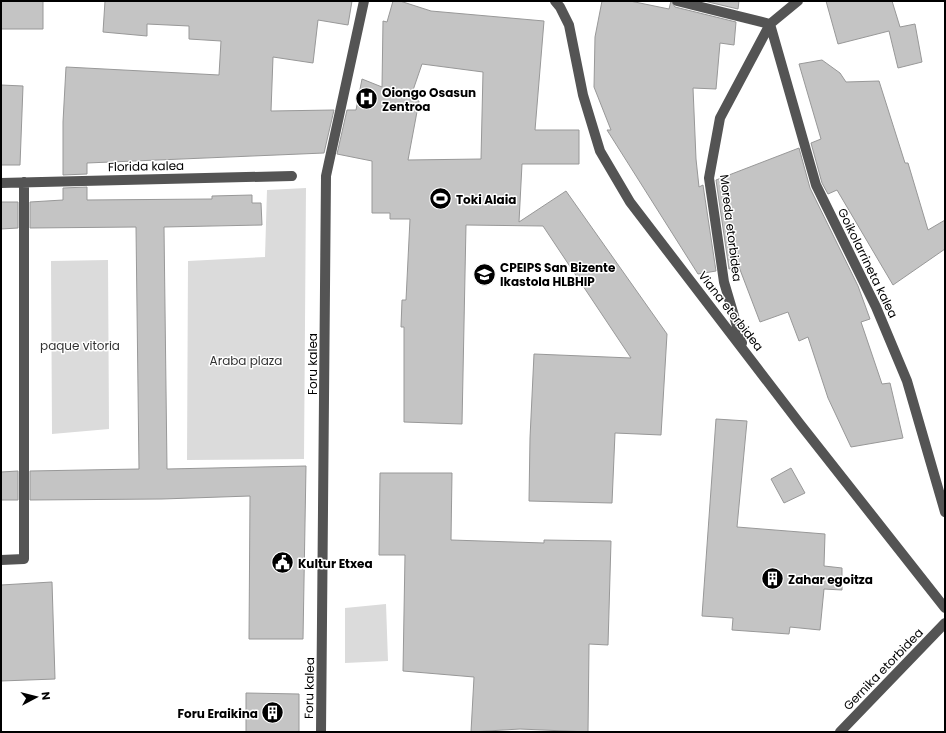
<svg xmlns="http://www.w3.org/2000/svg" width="946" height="733" viewBox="0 0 946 733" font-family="Poppins,sans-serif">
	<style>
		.green { fill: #dbdbdb }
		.building { fill: #c4c4c4; stroke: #989898; fill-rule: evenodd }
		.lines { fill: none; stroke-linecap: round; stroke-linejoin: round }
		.minor { stroke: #545454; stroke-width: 10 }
		.labels { text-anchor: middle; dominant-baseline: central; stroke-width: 3; stroke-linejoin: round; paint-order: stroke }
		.poi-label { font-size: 12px; font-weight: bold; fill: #000; stroke: #fff; text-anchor: start }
		.street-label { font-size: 12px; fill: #000; stroke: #fff }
		.park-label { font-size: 12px; fill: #323232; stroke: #fff }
	</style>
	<rect width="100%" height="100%" fill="#fff"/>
	<path class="green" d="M306,188L304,459L187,460L188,261L265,257L267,190Z
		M108,260L109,429L52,434L51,261Z
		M386,604L388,661L345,663V608Z"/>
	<path class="building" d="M1,1H43V29H1Z
		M105,1H352L348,25L318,20L313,63L273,57L271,111L334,110L324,153L87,163V174L63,175V122L66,67L219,75L221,41L189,39V26L147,24V36L103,32Z
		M393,1H400L431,11L544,21L535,130H579V164H522L519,222L566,191L667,334L661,435L615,433L612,503L529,501L530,438L534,354L631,358L543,226L466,225L462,424L404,422V327H401L402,300H406L410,219H390V213H372V161L337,154L347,110H356L362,79L382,87L383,21L387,22ZM422,64L483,72L481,159L408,160L419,101L410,99Z
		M602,1H630L669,9L671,1L675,7L736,22L734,45L720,43L716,89L693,88L696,159L699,187L703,185L716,271L698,274L607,130H611L594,87L595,37Z
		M704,1H739L738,9Z
		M826,1H892L900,27L915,24L922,62L898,68L889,31L838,44Z
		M822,60L840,73L846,82L879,81L905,163H908L928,230L945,220V249L893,285L837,190L828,194L822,183L811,143L821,139L799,64Z
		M1,85L23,86L20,165H1Z
		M799,148L810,188L858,286L870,319L861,322L882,384L890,383L903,438L851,447L828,398L808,337L799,341L788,312L760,322L739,267L729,269L716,180Z
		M87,187V200L212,199V196L252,195V203H261L262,225L164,227L167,469L306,466L303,639H249L250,496L162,499L30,500V471L139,469L136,227L30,228V202L63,200V188Z
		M1,202H18V228L1,229Z
		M716,419L747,421L737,527L825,534L824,566L842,568V590L824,589L820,630L790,627L789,634L732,630L733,618L702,616Z
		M791,468L805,493L784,503L771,479Z
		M18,471V500H1V472Z
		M380,473H452L451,540L544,543V540L611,541L608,645L589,644L588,732L520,729L471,732L474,677L403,671L405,555H379Z
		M52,582L55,679L1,681V585Z
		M246,693L299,694V732H246Z"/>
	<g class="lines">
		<path class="minor" d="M555,1L560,7L569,25L583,95L600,151L630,202L800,424L945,608
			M677,1L770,24
			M770,24L816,185L876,307L907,381L945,512
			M1,183L292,176
			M742,343L724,282L709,178L720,118L770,24L798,1
			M1,560L24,559V182
			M321,732L326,176L364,1
			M840,732L945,623"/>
	</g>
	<defs>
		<symbol id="hospital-disc" viewBox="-11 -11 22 22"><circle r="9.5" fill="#000" stroke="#fff"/><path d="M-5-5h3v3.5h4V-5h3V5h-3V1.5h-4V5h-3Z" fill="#fff"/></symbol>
		<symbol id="stadium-disc" viewBox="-11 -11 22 22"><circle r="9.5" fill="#000" stroke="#fff"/><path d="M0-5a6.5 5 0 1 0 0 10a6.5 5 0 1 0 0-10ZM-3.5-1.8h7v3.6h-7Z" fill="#fff"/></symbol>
		<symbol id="school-disc" viewBox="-11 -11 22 22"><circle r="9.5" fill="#000" stroke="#fff"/><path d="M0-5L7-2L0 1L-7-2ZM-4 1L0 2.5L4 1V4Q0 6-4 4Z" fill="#fff"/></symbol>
		<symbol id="civic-disc" viewBox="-11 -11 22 22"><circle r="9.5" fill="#000" stroke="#fff"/><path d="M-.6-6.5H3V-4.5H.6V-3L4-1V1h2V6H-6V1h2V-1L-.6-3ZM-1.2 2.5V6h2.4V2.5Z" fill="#fff"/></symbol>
		<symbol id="building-disc" viewBox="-11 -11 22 22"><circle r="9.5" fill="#000" stroke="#fff"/><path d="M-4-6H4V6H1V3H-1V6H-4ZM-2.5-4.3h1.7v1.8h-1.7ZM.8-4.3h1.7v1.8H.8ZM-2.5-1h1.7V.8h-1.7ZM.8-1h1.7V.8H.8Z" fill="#fff"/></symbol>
	</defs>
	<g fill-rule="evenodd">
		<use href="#hospital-disc" x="354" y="86" width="25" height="25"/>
		<use href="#stadium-disc" x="428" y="186" width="25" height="25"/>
		<use href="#school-disc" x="472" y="262" width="25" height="25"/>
		<use href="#civic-disc" x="270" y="550" width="25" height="25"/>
		<use href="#building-disc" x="760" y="566" width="25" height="25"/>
		<use href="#building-disc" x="260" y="700" width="25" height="25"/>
	</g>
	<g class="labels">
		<g class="poi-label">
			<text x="382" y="92">Oiongo Osasun<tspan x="382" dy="14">Zentroa</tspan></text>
			<text x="456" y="199">Toki Alaia</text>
			<text x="500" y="267">CPEIPS San Bizente<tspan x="500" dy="14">Ikastola HLBHIP</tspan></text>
			<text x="298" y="563">Kultur Etxea</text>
			<text x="788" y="579">Zahar egoitza</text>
			<text x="258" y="713" text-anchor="end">Foru Eraikina</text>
		</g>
		<g class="street-label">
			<text transform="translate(146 166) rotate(-1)">Florida kalea</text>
			<text transform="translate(731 228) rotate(83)">Moreda etorbidea</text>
			<text transform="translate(868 263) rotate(64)">Goikolarrineta kalea</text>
			<text transform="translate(731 311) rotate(52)">Viana etorbidea</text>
			<text transform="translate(312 364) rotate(-90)">Foru kalea</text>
			<text transform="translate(883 669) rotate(-46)">Gernika etorbidea</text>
			<text transform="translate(309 688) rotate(-89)">Foru kalea</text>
		</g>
		<g class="park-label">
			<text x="80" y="345">paque vitoria</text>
			<text x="246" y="360">Araba plaza</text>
		</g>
	</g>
	<rect width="946" height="733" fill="none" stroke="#000000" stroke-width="4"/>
	<g transform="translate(36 697) rotate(83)" stroke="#ffffff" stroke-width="3" paint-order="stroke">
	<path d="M0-3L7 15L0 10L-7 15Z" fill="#000000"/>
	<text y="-6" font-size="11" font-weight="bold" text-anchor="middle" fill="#000000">N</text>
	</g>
</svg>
